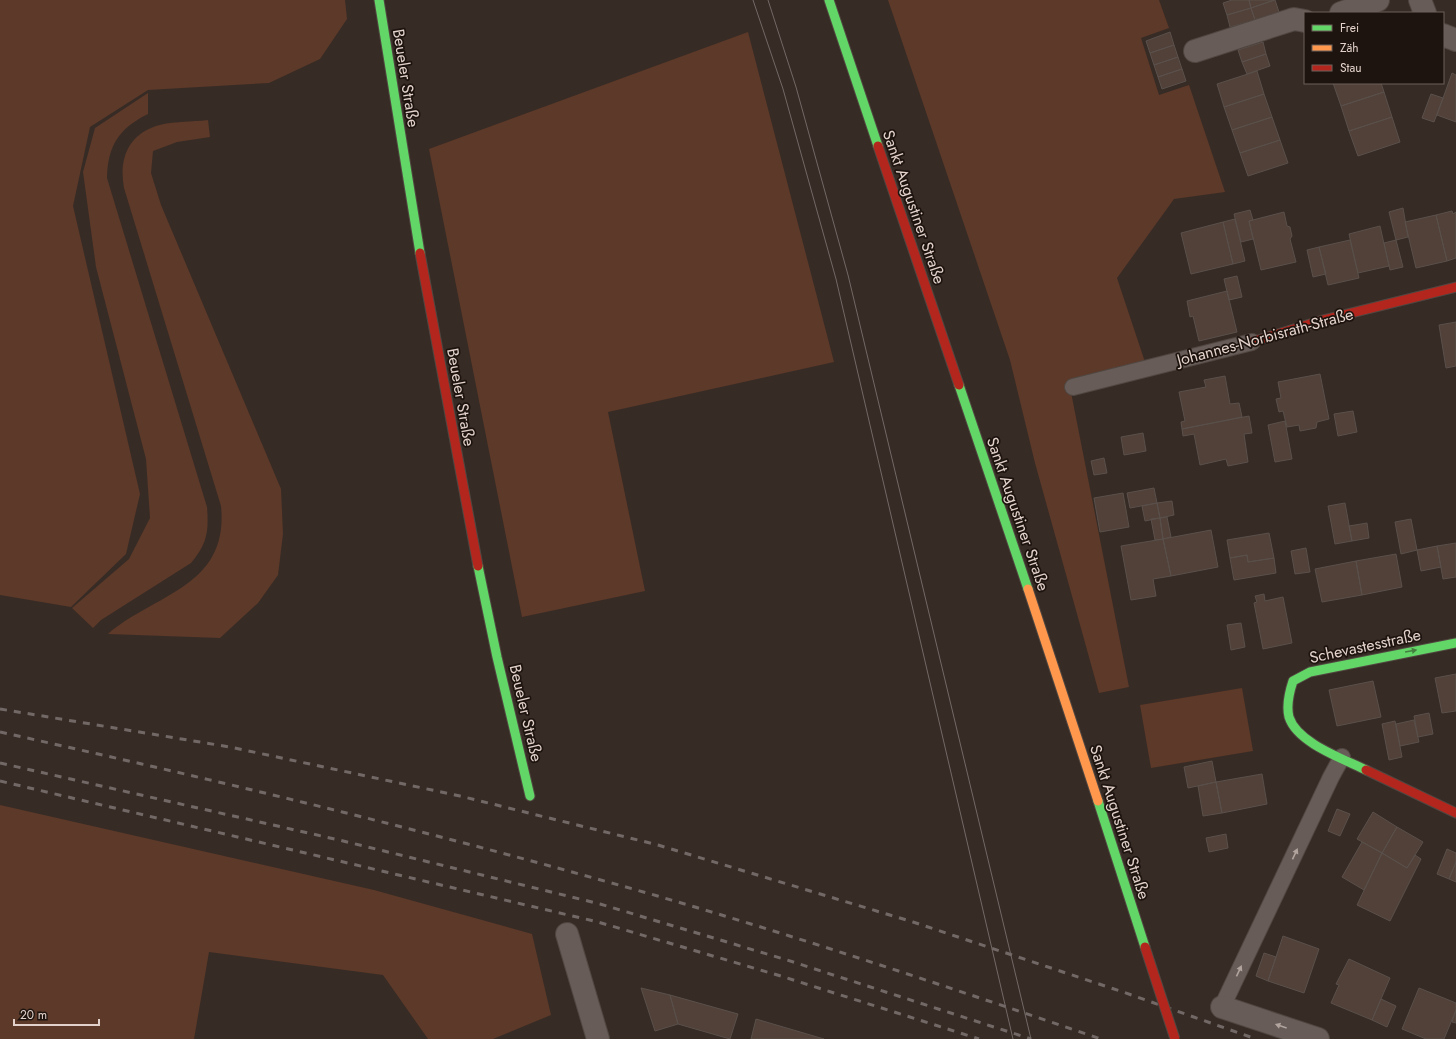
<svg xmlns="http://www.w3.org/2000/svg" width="1456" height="1039" viewBox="0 0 1456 1039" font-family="Jost,sans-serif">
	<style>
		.green { fill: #5c3929 }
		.building { fill: #514139; stroke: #5a504b }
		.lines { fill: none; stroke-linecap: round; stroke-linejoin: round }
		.lane-casing { stroke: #514741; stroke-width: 18 }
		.street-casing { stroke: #514741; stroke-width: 24 }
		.fast-casing { stroke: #514741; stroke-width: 11 }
		.slow-casing { stroke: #514741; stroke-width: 11 }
		.jam-casing { stroke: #514741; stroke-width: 11 }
		.lane { stroke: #675c58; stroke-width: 16 }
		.street { stroke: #675c58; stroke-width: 22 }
		.fast { stroke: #63d668; stroke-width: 9 }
		.slow { stroke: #ff974d; stroke-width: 9 }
		.jam { stroke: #b3261e; stroke-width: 9 }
		.tram { stroke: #726966; stroke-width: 1 }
		.rail { stroke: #726966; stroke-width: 3; stroke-dasharray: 7 7; stroke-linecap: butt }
		.jam-bridge-casing { stroke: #514741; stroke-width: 11; stroke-linecap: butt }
		.jam-bridge { stroke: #b3261e; stroke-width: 9 }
		.oneway { fill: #447f40 }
		.oneway2 { fill: #b1a39d }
		.labels { text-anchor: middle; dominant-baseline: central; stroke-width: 3.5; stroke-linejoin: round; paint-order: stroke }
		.street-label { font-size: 16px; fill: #e2d2cb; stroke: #1e140f }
	</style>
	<rect width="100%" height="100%" fill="#372b25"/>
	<path class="green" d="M0,0H345L347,19L320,59L269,83L148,90L90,127L73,206L140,494L126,554L71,607L0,595Z
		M888,0H1159L1169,28L1141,38L1159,95L1189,85L1225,192L1174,199L1117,278L1145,362L1069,382L1129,687L1099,693L1035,463L1010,360Z
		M748,32L834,362L608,412L645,591L522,617L429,149Z
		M148,93V114C118,129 108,146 107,178L207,507C209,532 207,544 191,563L101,620L93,628L72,608L129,559L150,518L146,459L96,267L83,172L95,128Z
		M208,120L210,137L177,142L153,151L151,173L161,205L281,489L283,534L278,575L258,603L220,638L108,634C156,593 229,587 221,506L124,188C119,160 127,136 156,126C170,121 193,122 208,120Z
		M1242,688L1253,751L1151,768L1140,705Z
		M0,805L374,890L532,934L551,1015L493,1039H428L383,975L209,952L194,1039H0Z"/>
	<path class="building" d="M1232,0H1249L1251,8L1227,15L1223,3Z
		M1249,0H1274L1251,8Z
		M1275,0L1279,12L1255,20L1251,8Z
		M1251,8L1255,20L1230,27L1227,15Z
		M1170,32L1174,45L1150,53L1146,41Z
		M1263,42L1266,54L1242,62L1238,50Z
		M1174,45L1178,57L1154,65L1150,53Z
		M1266,54L1270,66L1247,74L1242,62Z
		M1178,57L1182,69L1158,77L1154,65Z
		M1182,69L1186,81L1162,89L1158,77Z
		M1257,71L1264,94L1224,107L1217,84Z
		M1452,73L1456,75V122L1437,115Z
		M1333,83H1381L1384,92L1341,106Z
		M1384,92L1392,117L1349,131L1341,106Z
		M1264,94L1272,117L1232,130L1224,107Z
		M1431,94L1443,98L1434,122L1422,118Z
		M1272,117L1280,140L1240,153L1232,130Z
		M1392,117L1400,142L1358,156L1349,131Z
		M1280,140L1288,163L1248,176L1240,153Z
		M1403,208L1408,237L1396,240L1389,212Z
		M1250,210L1253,220L1249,221L1253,239L1241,242L1234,214Z
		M1452,211L1453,214L1456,212V258L1447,261L1436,215Z
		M1284,212L1287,226L1290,227L1292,236L1290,239L1296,262L1261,270L1249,221Z
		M1436,215L1447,261L1416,268L1405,222Z
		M1235,219L1245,261L1233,264L1223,222Z
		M1223,222L1233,264L1191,274L1181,233Z
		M1380,226L1389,266L1358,273L1349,234Z
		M1350,240L1359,278L1328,285L1319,247Z
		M1396,240L1403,267L1390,270L1384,243Z
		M1319,247L1326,274L1313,277L1307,250Z
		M1237,276L1242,297L1229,300L1224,279Z
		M1227,291L1237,332L1199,341L1193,316L1190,317L1187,301Z
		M1456,322V366L1446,368L1439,325Z
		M1320,374L1329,419L1317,422L1316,428L1300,431L1299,425L1287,427L1283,411L1279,412L1276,399L1281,398L1278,382Z
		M1225,376L1230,404L1239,403L1242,417L1182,429L1181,422L1185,421L1179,392L1206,387L1204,380Z
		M1353,411L1357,432L1338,436L1334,414Z
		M1249,416L1252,433L1244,434L1248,462L1228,466L1226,459L1200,465L1194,434L1183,436L1182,429Z
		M1285,421L1292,459L1275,462L1268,425Z
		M1143,433L1146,451L1124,455L1121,437Z
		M1104,458L1107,473L1094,475L1091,461Z
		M1154,488L1157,503L1130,508L1127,493Z
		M1123,493L1129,527L1100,532L1094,498Z
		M1172,501L1174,515L1160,518L1157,503Z
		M1157,503L1160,518L1145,521L1142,506Z
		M1345,503L1352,541L1335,544L1328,506Z
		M1167,517L1171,537L1163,539L1160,518Z
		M1160,518L1163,539L1155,540L1151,519Z
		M1411,519L1417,550L1401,554L1395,522Z
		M1367,523L1369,538L1352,541L1349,526Z
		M1211,530L1218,567L1171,576L1163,539Z
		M1269,533L1274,558L1248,562L1247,555L1230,558L1227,540Z
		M1163,539L1171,576L1153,579L1156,596L1131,600L1121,546Z
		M1456,543V577L1443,579L1437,546Z
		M1437,546L1441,567L1421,571L1417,550Z
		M1306,548L1310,572L1295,574L1291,551Z
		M1396,554L1402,587L1362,595L1356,561Z
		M1247,555L1248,562L1274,558L1276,573L1234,580L1230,558Z
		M1356,561L1362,595L1322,602L1315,569Z
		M1264,594L1265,601L1283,597L1292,643L1263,649L1254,603L1257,602L1255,596Z
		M1241,623L1245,647L1231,650L1227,625Z
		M1456,674V711L1442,713L1435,678Z
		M1373,681L1381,717L1337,726L1329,690Z
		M1429,713L1433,734L1418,737L1414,716Z
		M1414,720L1419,742L1400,746L1396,724Z
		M1395,721L1402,757L1389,760L1382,724Z
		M1212,761L1216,782L1188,788L1184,767Z
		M1262,774L1267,804L1222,813L1216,782Z
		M1216,782L1222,813L1203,816L1198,786Z
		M1337,809L1350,814L1340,836L1328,831Z
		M1373,812L1397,827L1382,853L1357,839Z
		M1397,827L1423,842L1407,868L1382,853Z
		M1226,834L1228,848L1209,852L1206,838Z
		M1362,842L1382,853L1364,890L1342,877Z
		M1447,849L1456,853V862L1449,879L1437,874Z
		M1382,853L1407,868L1415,855L1421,859L1390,921L1357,905Z
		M1456,862V882L1449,879Z
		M1283,936L1319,949L1304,993L1268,981Z
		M1264,953L1276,957L1268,981L1256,976Z
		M1349,959L1390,978L1372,1020L1331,1003L1339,985L1336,984Z
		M641,988L670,995L678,1024L655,1031Z
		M1419,988L1456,1003V1010L1444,1039H1426L1402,1029Z
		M670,995L738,1014L730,1039L678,1024Z
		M1381,999L1396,1006L1387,1027L1372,1020Z
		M1456,1010V1023L1452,1022Z
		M756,1019L824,1039H751Z"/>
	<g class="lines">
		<defs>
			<path id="lane" d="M1073,387L1252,342
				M1222,1007L1331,777L1342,757"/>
			<path id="street" d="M1420,0L1425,13
				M1341,13L1378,0
				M1443,35L1456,40
				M1195,51L1294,19L1305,21
				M567,934L598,1039
				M1222,1007L1318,1039"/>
			<path id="fast" d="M379,0L420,253
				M829,0L878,146
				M959,385L1028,589
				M478,566L497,657L530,796
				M1366,770C1344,759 1297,743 1289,717C1286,705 1289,693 1293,681L1310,672L1456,643
				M1098,801L1145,947"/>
			<path id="slow" d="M1028,589L1098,801"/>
			<path id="jam" d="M878,146L959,385
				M420,253L478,566
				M1252,342L1323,320L1456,287
				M1366,770L1456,813"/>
		</defs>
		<use href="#lane" class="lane-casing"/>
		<use href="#street" class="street-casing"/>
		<use href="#fast" class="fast-casing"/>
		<use href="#slow" class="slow-casing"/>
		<use href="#jam" class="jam-casing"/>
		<use href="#lane" class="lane"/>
		<use href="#street" class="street"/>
		<use href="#fast" class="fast"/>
		<use href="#slow" class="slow"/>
		<use href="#jam" class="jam"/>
		<path class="tram" d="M753,0L783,89L836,279L1013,1039
			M768,0L796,87L848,275L1031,1039"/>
		<path class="rail" d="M0,709L230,747L460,796L658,845L913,922L1123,992L1256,1039
			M0,732C217,780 433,832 647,893C800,937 951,988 1101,1039
			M0,763L339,840L600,904L787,960L1031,1039
			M0,781L598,922L784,977L979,1039"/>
		<defs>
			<path id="jam-bridge" d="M1145,947L1175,1039"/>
		</defs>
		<use href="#jam-bridge" class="jam-bridge-casing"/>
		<use href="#jam-bridge" class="jam-bridge"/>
	</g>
	<defs><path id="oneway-solid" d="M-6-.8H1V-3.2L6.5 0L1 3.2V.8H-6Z"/></defs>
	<use class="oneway" href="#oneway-solid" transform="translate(1411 651) rotate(-10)"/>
	<g class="oneway2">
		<use href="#oneway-solid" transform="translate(1295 854) rotate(-65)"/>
		<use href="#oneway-solid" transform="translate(1239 971) rotate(-65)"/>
		<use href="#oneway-solid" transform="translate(1281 1026) rotate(-161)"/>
	</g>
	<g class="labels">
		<g class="street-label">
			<text transform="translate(406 78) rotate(81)">Beueler Straße</text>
			<text transform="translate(914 207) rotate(71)">Sankt Augustiner Straße</text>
			<text transform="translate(1265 337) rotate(-15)">Johannes-Norbisrath-Straße</text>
			<text transform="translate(461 397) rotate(80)">Beueler Straße</text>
			<text transform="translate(1018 514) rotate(71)">Sankt Augustiner Straße</text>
			<text transform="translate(1365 646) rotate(-12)">Schevastesstraße</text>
			<text transform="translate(526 713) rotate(77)">Beueler Straße</text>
			<text transform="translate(1120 822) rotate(72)">Sankt Augustiner Straße</text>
		</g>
	</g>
	<rect x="1304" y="12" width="140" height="72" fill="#1e140f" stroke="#6c605a"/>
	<rect x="1312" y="25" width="20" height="6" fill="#63d668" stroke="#6c605a"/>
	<text x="1340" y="32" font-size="12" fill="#e2d2cb">Frei</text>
	<rect x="1312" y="45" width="20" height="6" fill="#ff974d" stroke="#6c605a"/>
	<text x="1340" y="52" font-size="12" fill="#e2d2cb">Zäh</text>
	<rect x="1312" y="65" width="20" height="6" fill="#b3261e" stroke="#6c605a"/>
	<text x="1340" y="72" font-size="12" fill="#e2d2cb">Stau</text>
	<path d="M14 1019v6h85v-6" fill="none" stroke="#e2d2cb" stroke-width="2"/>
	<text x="20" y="1019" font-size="12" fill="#e2d2cb" stroke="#1e140f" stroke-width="3" paint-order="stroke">20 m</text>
</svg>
